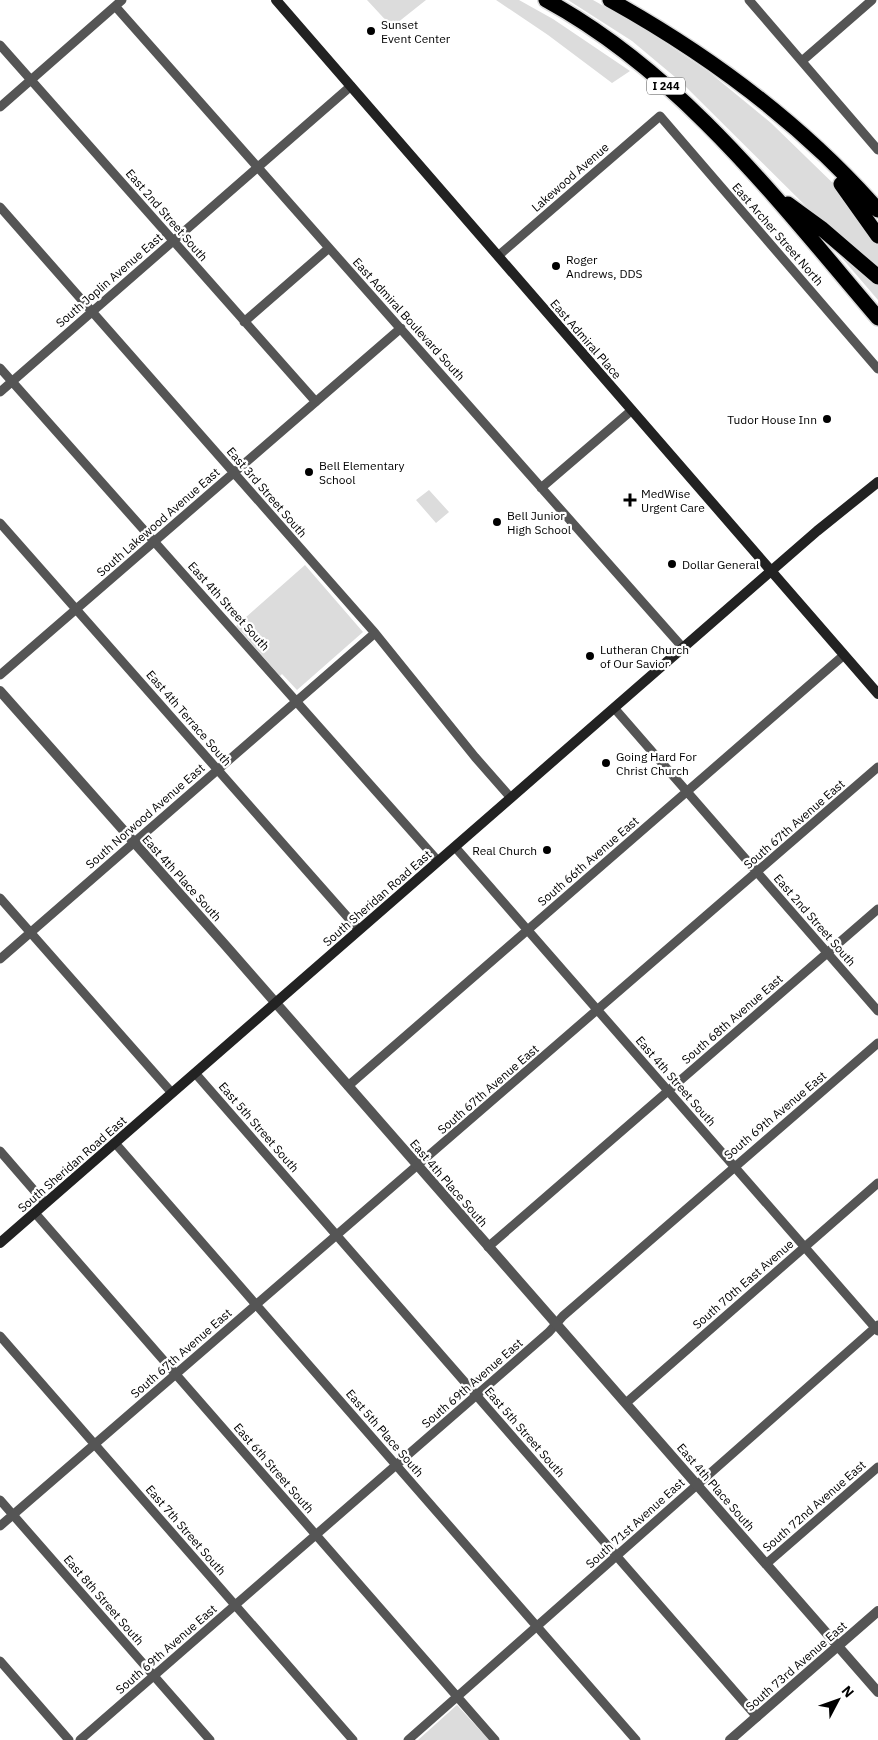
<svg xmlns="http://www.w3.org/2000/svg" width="878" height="1740" viewBox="0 0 878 1740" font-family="'IBM Plex Sans',sans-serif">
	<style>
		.green { fill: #dcdcdc }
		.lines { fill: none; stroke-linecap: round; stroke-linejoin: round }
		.motorway-casing { stroke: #dbdbdb; stroke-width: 18 }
		.minor { stroke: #555; stroke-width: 9 }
		.tertiary { stroke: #555; stroke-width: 10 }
		.secondary { stroke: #222; stroke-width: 10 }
		.motorway { stroke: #000; stroke-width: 15 }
		.poi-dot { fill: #000; stroke: #fff; stroke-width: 2 }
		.labels { text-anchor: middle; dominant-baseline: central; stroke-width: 4.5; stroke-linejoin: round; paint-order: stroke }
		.shield { fill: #fff; stroke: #4c4c4c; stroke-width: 1 }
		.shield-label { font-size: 11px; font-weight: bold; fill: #000 }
		.poi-label { font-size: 12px; fill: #000; stroke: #fff; text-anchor: start }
		.street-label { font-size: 12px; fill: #000; stroke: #fff }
	</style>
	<rect width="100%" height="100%" fill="#fff"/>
	<path class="green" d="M367,0H426L392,27Z
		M496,0H519L553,19L630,71L612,83L548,35Z
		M568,0H593L646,30L709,72L771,123L841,191L878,245V272L830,230L681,82L632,41Z
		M830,244L878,284V300Z
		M429,490L449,512L436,523L416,500Z
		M305,565L363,632L297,690L282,674L280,676L236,626Z
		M457,1705L489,1740H418Z"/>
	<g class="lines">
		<defs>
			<path id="motorway" d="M546,0C682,74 779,202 878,318
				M610,0C709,55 803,125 878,210
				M841,184L878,236
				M788,204L821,228L878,277"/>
		</defs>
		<use href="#motorway" class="motorway-casing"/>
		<path class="minor" d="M749,0L878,150
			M115,6L684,649
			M0,45L316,402
			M802,61L872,0
			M0,107L122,0
			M0,207L375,633L475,757L511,798
			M498,256L660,116L878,369
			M244,322L329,248
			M0,368L438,861
			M0,392L351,86
			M541,488L632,410
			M0,523L359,930
			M0,675L401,328
			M615,709L878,1011
			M455,847L878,1331
			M0,898L172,1093
			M0,959L375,633
			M195,1073L757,1717
			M348,1086L844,655
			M115,1143L636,1740
			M0,1151L45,1203
			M35,1213L495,1740
			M488,1247L878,909
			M0,1336L353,1740
			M626,1403L878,1183
			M0,1500L210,1740
			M0,1526L878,767
			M766,1564L878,1467
			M0,1661L69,1740
			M80,1740L549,1332L563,1316L878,1043
			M408,1740L878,1325"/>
		<path class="tertiary" d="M0,691L226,946L878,1692
			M730,1740L878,1611"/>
		<path class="secondary" d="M276,0L878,694
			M0,1243L817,531L878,482"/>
		<use href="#motorway" class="motorway"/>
	</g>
	<g class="poi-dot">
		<circle cx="371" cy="31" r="5"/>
		<circle cx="556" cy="266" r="5"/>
		<circle cx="827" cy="419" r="5"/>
		<circle cx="309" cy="472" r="5"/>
		<path d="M627.5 492.5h5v5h5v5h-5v5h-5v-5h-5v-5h5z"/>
		<circle cx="497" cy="522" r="5"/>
		<circle cx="672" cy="564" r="5"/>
		<circle cx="590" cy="656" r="5"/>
		<circle cx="606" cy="763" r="5"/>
		<circle cx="547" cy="850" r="5"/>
	</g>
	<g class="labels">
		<rect class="shield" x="647" y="77.5" width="38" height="17" rx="4"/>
		<g class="shield-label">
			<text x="666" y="86">I 244</text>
		</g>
		<g class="poi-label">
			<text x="381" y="24">Sunset<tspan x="381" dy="14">Event Center</tspan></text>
			<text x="566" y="259">Roger<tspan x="566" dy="14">Andrews, DDS</tspan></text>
			<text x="817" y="419" text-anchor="end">Tudor House Inn</text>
			<text x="319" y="465">Bell Elementary<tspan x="319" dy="14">School</tspan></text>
			<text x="641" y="493">MedWise<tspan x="641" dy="14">Urgent Care</tspan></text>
			<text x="507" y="515">Bell Junior<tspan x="507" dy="14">High School</tspan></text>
			<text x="682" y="564">Dollar General</text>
			<text x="600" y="649">Lutheran Church<tspan x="600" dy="14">of Our Savior</tspan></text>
			<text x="616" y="756">Going Hard For<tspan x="616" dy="14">Christ Church</tspan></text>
			<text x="537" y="850" text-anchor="end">Real Church</text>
		</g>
		<g class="street-label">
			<text transform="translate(570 177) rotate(-41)">Lakewood Avenue</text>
			<text transform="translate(167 215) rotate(49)">East 2nd Street South</text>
			<text transform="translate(778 234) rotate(49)">East Archer Street North</text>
			<text transform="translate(109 280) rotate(-41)">South Joplin Avenue East</text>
			<text transform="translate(409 319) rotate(48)">East Admiral Boulevard South</text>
			<text transform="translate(586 339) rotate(49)">East Admiral Place</text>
			<text transform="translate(267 492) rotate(49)">East 3rd Street South</text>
			<text transform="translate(158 522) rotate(-41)">South Lakewood Avenue East</text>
			<text transform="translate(229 606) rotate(48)">East 4th Street South</text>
			<text transform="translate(189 718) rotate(49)">East 4th Terrace South</text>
			<text transform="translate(145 816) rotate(-41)">South Norwood Avenue East</text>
			<text transform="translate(794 824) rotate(-41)">South 67th Avenue East</text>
			<text transform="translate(588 861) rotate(-41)">South 66th Avenue East</text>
			<text transform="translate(182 878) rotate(48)">East 4th Place South</text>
			<text transform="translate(377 898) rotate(-41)">South Sheridan Road East</text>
			<text transform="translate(815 920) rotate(49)">East 2nd Street South</text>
			<text transform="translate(732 1019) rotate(-41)">South 68th Avenue East</text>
			<text transform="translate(676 1081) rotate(49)">East 4th Street South</text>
			<text transform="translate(488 1089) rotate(-41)">South 67th Avenue East</text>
			<text transform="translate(775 1115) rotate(-40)">South 69th Avenue East</text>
			<text transform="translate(259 1127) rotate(49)">East 5th Street South</text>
			<text transform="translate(72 1164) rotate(-41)">South Sheridan Road East</text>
			<text transform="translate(449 1183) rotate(49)">East 4th Place South</text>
			<text transform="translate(743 1284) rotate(-41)">South 70th East Avenue</text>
			<text transform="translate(181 1353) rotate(-41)">South 67th Avenue East</text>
			<text transform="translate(472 1383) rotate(-41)">South 69th Avenue East</text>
			<text transform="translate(525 1432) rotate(49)">East 5th Street South</text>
			<text transform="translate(385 1433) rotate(49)">East 5th Place South</text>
			<text transform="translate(274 1468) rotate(49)">East 6th Street South</text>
			<text transform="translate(716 1487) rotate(49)">East 4th Place South</text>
			<text transform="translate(814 1506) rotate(-41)">South 72nd Avenue East</text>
			<text transform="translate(635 1523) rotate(-42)">South 71st Avenue East</text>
			<text transform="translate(186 1530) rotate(49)">East 7th Street South</text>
			<text transform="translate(104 1600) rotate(49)">East 8th Street South</text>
			<text transform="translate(166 1649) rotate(-41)">South 69th Avenue East</text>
			<text transform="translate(796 1666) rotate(-41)">South 73rd Avenue East</text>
		</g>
	</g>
	<g transform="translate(838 1700) rotate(49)" stroke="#ffffff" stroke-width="4" paint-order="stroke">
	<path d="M0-4L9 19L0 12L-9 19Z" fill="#000000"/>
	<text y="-8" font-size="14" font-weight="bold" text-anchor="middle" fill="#000000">N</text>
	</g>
</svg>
